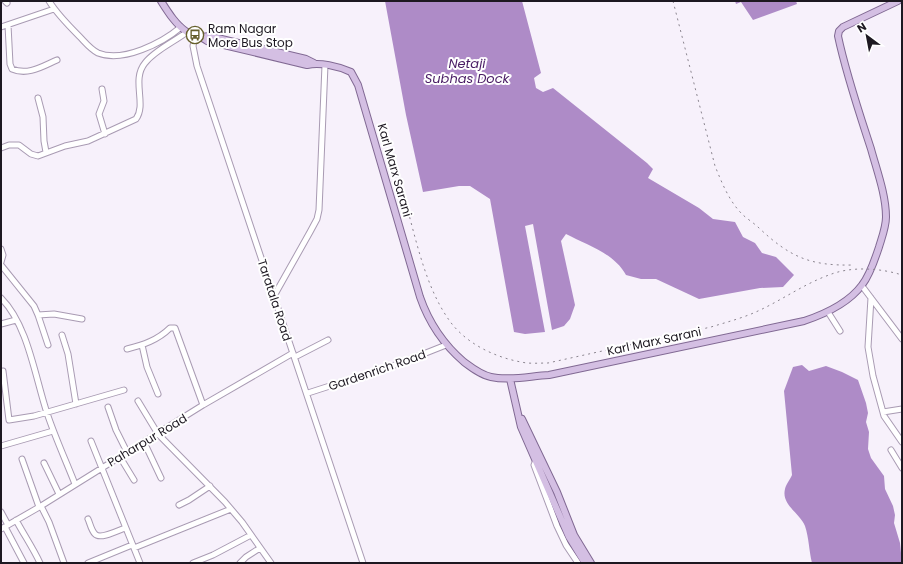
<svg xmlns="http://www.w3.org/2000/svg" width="903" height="564" viewBox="0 0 903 564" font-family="Poppins,sans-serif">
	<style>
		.water { fill: #ae8bc7 }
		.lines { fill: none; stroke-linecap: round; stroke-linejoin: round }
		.minor-casing { stroke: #a99bb3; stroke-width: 7 }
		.major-casing { stroke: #816993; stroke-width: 8 }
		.minor { stroke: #fff; stroke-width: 5 }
		.major { stroke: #d4bfe3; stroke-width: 6 }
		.rail { stroke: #8b858f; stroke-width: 1; stroke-dasharray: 2 4; stroke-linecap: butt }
		.labels { text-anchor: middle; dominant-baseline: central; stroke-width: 4; stroke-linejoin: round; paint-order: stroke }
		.poi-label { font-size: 12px; fill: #1d1821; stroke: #fff; text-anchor: start }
		.street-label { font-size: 12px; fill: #1d1821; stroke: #fff }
		.water-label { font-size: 13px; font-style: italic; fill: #4a1d65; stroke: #fff }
	</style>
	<rect width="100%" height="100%" fill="#f7f1fb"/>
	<path class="water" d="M385,1H522L541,73L534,78L536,88L543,92L553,88L647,163L653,169L648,178L699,208L713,219L735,222L743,237L755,243L762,253L776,257L794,275L783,287L760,288L699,299L656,279H641L626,275C614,253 587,245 566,234L561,241L575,305L570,319L564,326L552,330L533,224L525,226L545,332L525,334L514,332L490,199L470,186H459L423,192L406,115Z
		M735,1H796L797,4L753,20L741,2L736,4Z
		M802,365L809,371L826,366L842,372L858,380L866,403L868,413L866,422L869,432L868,449L871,458L884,476L885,489L893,506L895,515L894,523L900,543L902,563H812C809,551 809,538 805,526C800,513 781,505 785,489C786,484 790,480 792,475L784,391L793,367Z"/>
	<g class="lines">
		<defs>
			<path id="minor" d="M5,1L7,3
				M49,1C57,14 68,25 79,36C85,42 90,49 98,53C123,63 162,43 181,27
				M8,25L10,64L12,69C28,76 43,66 57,60
				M1,27L54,9
				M195,36L193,46L197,66L363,563
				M102,89L104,101L99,114L105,134
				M38,98L43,117L44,141L46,152
				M1,148L9,145H19L31,154L38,156L65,146L88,141L136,119C147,104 131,80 145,63C155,50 174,42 187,32
				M1,249L3,255L1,262
				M1,265L34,306L38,315L48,345
				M862,286L902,339
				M274,296L310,232L317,219L319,210L325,65
				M1,298C28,325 35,377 47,413C55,437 66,461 75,484
				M871,298L868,347L873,376L884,416L902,442
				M828,312L840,331
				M38,315L54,314L82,319
				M1,324L16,320
				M62,335L68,354L76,404
				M142,345L147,367L158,394
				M127,349C143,345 158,340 170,328H175L203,405
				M295,357L328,340
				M3,371L9,420L34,416L124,390
				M308,393L398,364L446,345
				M138,401L158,434L225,502L242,522L271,563
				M108,407L116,430L127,452
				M883,412L902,409
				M91,441L140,563
				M144,442L161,478
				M1,446L53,431
				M891,450L902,468
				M120,457L134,480
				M22,459L39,507
				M536,460L534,465L557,526L566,545L578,563
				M44,463L59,494
				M179,505L189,500L210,486
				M41,506L49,522L64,563
				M1,512L8,525
				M88,519C90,523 91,530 95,534C100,540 119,530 125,528
				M16,520C24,535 33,548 40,563
				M5,527L24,563
				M1,529L41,506L203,405L293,353
				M134,548L231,509
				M88,563L132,545
				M193,563L213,555L251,535
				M240,563L246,557L260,548"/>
			<path id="major" d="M161,1C168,12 176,25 187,32C194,36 201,36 207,41L307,65C320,62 338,66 351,72L358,85L420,297C429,323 443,344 464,362C472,368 481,375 491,377C509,381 530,376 549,375L804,321C825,314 848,304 862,285C870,275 875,259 879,247C882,237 886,227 886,217C886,195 877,171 871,149C859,112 846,74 838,36L839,31L843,27L898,1
				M202,37L209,36L306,59L314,63
				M510,379L521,427L569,537L585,563
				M522,419L557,492L574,535L591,563"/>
		</defs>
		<use href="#minor" class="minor-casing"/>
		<use href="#major" class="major-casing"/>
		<use href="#minor" class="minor"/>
		<use href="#major" class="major"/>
		<path class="rail" d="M673,1L715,166C722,183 729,201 742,214C747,219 754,223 759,228C790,257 810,266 853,265
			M405,200C416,239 425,286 449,320C465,343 494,357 521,362C530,364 539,363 548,363L711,327C727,322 743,318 758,311C782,300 804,284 829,275C851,266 880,268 902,275"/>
	</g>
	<defs>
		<symbol id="bus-ring" viewBox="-11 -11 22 22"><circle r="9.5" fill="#fff" stroke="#665f2c" stroke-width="1.5"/><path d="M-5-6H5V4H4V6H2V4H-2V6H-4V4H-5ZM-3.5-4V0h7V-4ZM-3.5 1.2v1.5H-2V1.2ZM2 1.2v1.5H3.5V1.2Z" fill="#665f2c"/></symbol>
	</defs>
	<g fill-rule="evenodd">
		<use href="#bus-ring" x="185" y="25" width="20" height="20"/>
	</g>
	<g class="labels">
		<g class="poi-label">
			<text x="208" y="28">Ram Nagar<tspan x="208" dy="14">More Bus Stop</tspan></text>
		</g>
		<g class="street-label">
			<text transform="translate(395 170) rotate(74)">Karl Marx Sarani</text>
			<text transform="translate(275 300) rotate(72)">Taratala Road</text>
			<text transform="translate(654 341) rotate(-12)">Karl Marx Sarani</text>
			<text transform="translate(377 370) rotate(-19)">Gardenrich Road</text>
			<text transform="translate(147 440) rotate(-31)">Paharpur Road</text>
		</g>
		<g class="water-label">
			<text x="467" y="63">Netaji<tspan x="467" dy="15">Subhas Dock</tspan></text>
		</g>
	</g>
	<rect width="903" height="564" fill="none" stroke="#1d1821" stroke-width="4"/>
	<g transform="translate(867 36) rotate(328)" stroke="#ffffff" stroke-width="3" paint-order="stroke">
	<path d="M0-3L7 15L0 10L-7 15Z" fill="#1d1821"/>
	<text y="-6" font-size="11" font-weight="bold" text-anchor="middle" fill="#1d1821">N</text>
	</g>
</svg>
